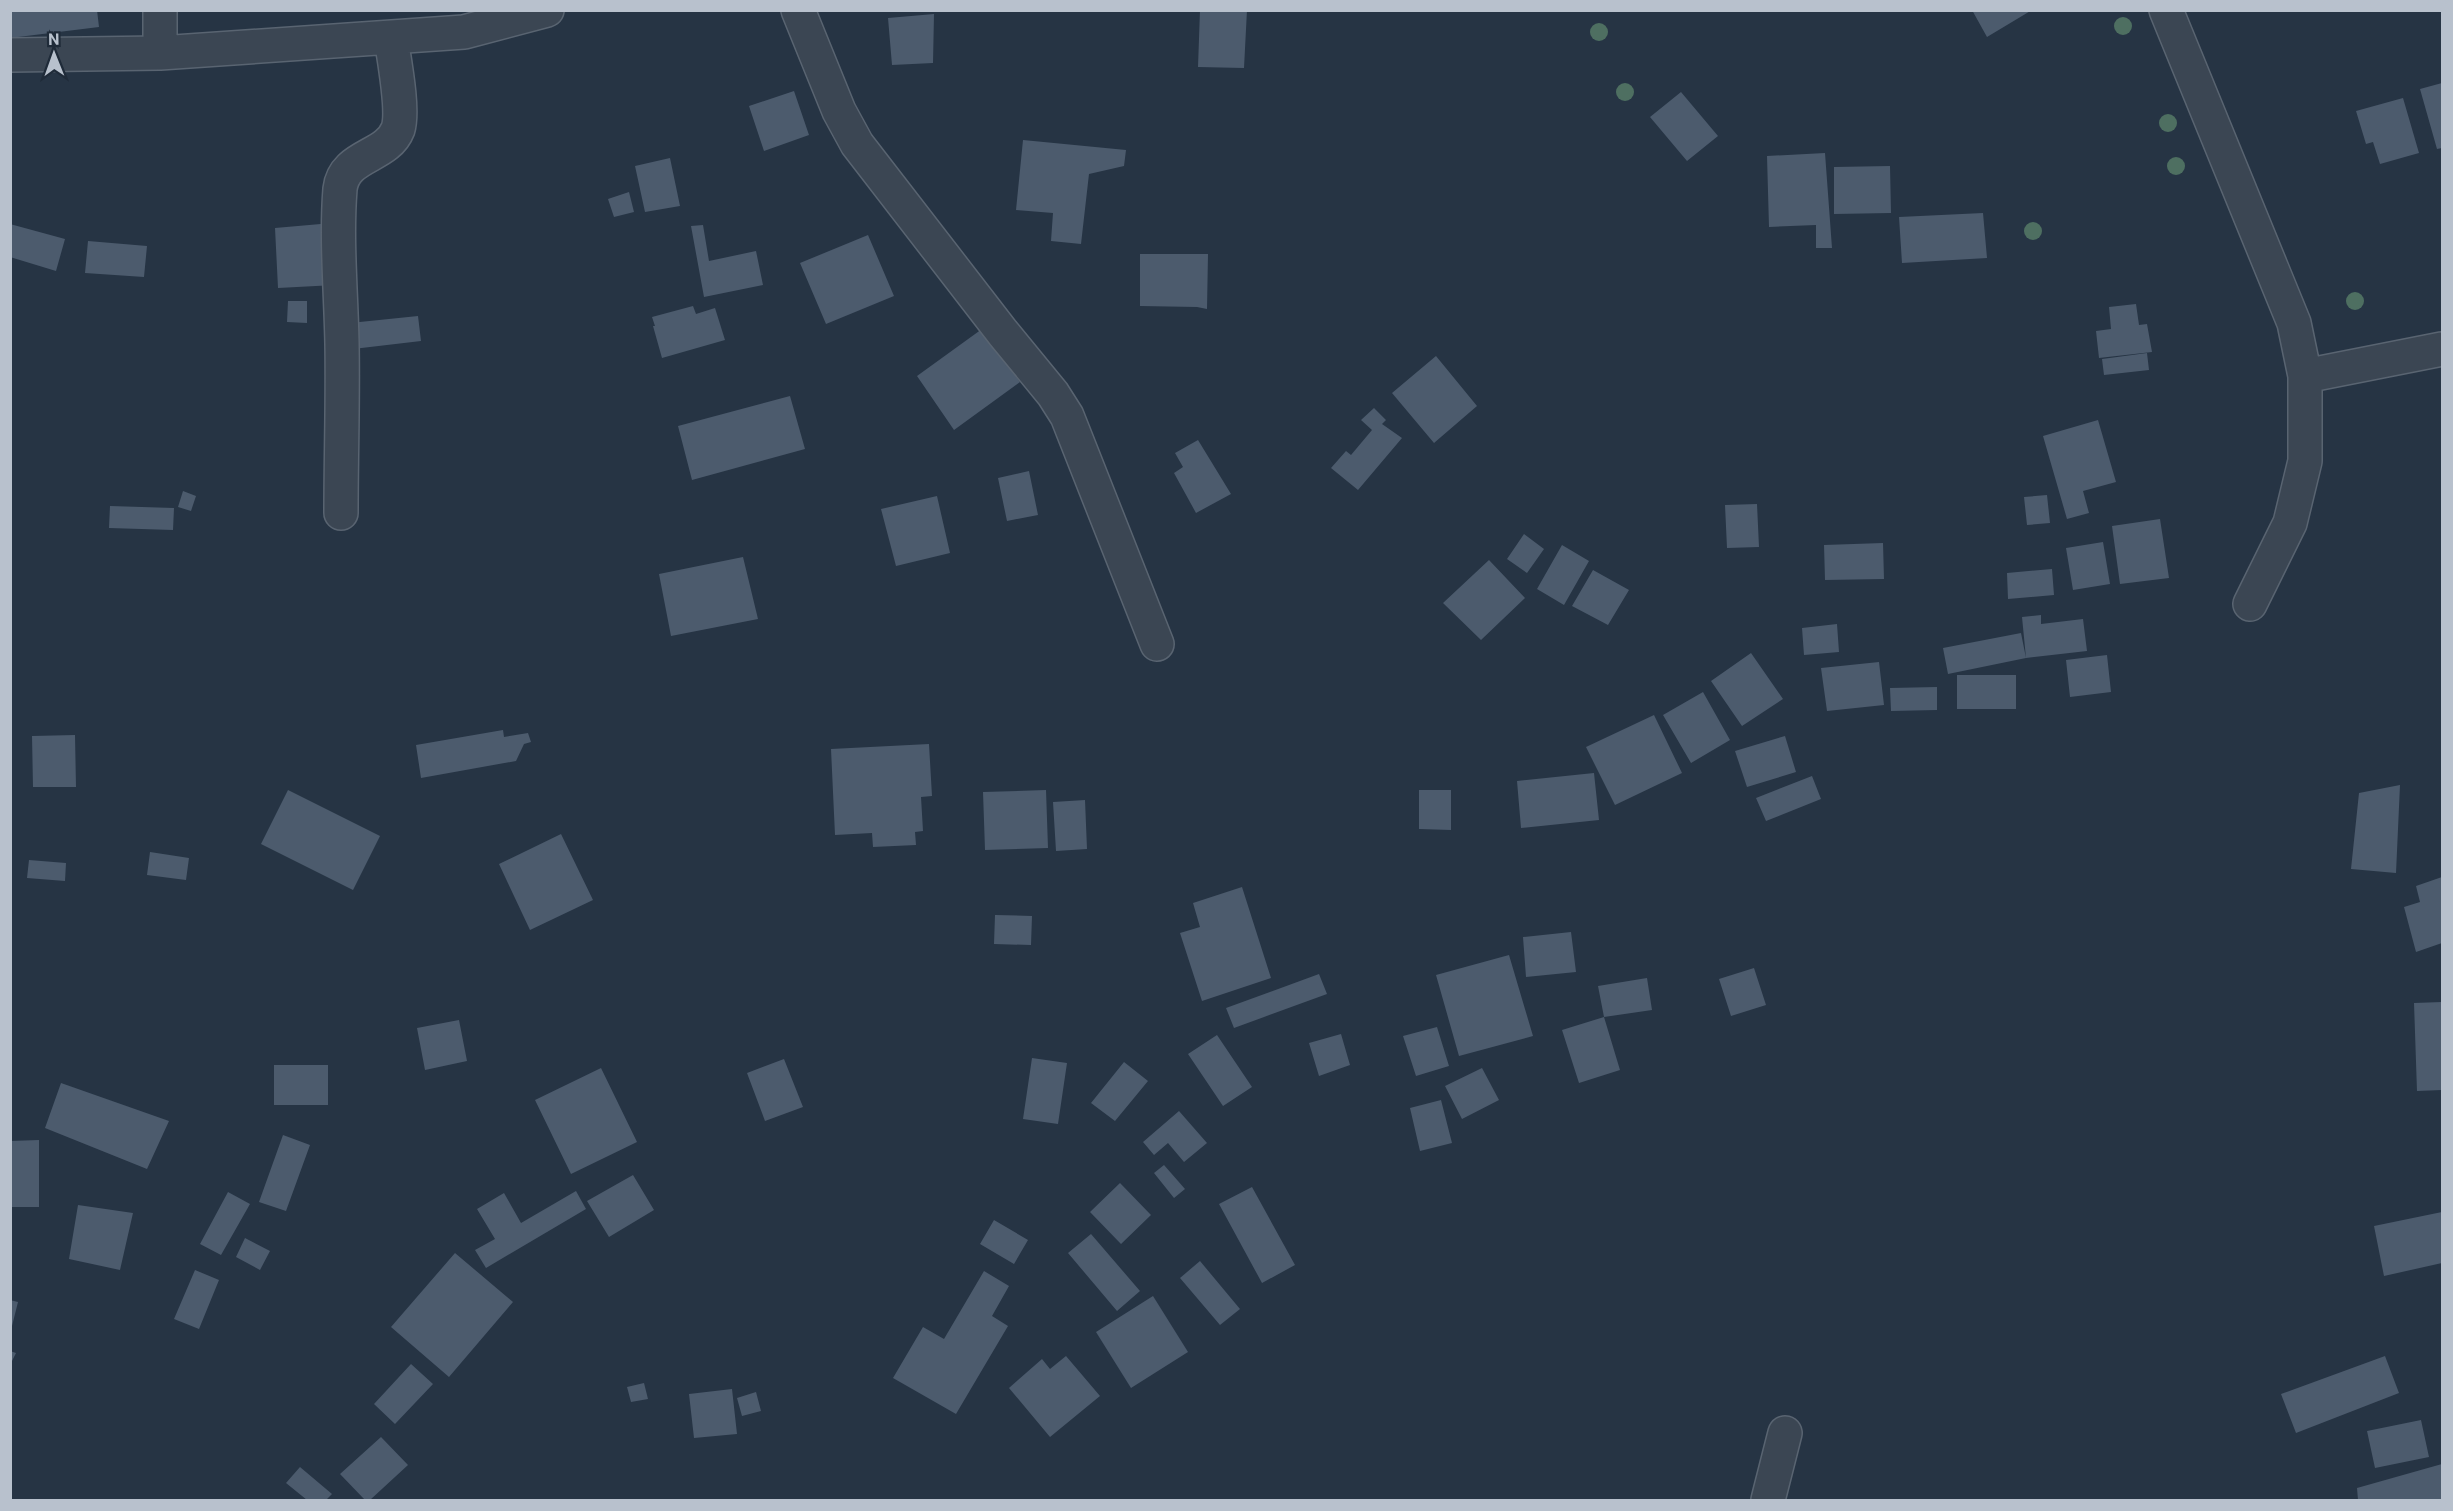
<svg xmlns="http://www.w3.org/2000/svg" width="2453" height="1511" viewBox="0 0 2453 1511" font-family="Roboto,sans-serif">
	<style>
		.building { fill: #4c5b6d }
		.lines { fill: none; stroke-linecap: round; stroke-linejoin: round }
		.minor-casing { stroke: #596471; stroke-width: 36 }
		.minor { stroke: #3b4653; stroke-width: 33 }
		.tree { fill: #4e6f61 }
	</style>
	<rect width="100%" height="100%" fill="#263444"/>
	<path class="building" d="M10,10H97L99,27L10,38Z
		M1200,10H1247L1244,68L1198,67Z
		M1972,10H2032L1987,37Z
		M934,14L933,63L892,65L888,18Z
		M2442,83V148L2437,149L2420,89Z
		M794,91L809,135L764,151L749,106Z
		M1681,92L1718,136L1687,161L1650,117Z
		M2403,98L2419,153L2380,164L2373,142L2366,144L2356,111Z
		M1023,140L1126,150L1124,166L1089,174L1081,244L1051,241L1053,213L1016,210Z
		M1825,153L1832,248H1816V225L1769,227L1767,156Z
		M670,158L680,206L645,212L635,166Z
		M1890,166L1891,213L1834,214V167Z
		M629,192L634,212L614,217L608,199Z
		M1983,213L1987,258L1902,263L1899,217Z
		M332,223L335,285L278,288L275,228Z
		M10,224L65,239L56,271L10,257Z
		M703,225L709,261L756,251L763,285L704,297L691,226Z
		M868,235L894,296L826,324L800,263Z
		M88,241L147,246L144,277L85,273Z
		M1140,254H1208L1207,309L1197,307L1140,306Z
		M288,301H307V323L287,322Z
		M2136,304L2139,325L2147,324L2152,352L2099,358L2096,331L2111,329L2109,307Z
		M693,306L696,314L715,308L725,340L662,358L653,326H655L652,317Z
		M418,316L421,341L353,349L350,323Z
		M982,329L1020,382L954,430L917,376Z
		M2147,353L2149,370L2104,375L2102,359Z
		M1436,356L1477,406L1434,443L1392,393Z
		M790,396L805,449L692,480L678,426Z
		M1374,408L1386,420L1382,424L1402,438L1358,490L1331,468L1346,451L1351,455L1372,430L1361,420Z
		M2098,420L2116,482L2083,491L2089,513L2067,519L2043,436Z
		M1198,440L1231,494L1196,513L1174,473L1183,467L1175,453Z
		M1029,471L1038,515L1007,521L998,478Z
		M183,491L196,496L191,511L178,507Z
		M2047,495L2050,523L2027,525L2024,497Z
		M937,496L950,553L896,566L881,509Z
		M1757,504L1759,547L1727,548L1725,505Z
		M110,506L174,508L173,530L109,528Z
		M2160,519L2169,578L2120,584L2112,526Z
		M1524,534L1544,549L1527,573L1507,559Z
		M2103,542L2110,584L2073,590L2066,548Z
		M1883,543L1884,579L1825,580L1824,545Z
		M1562,545L1589,561L1564,605L1537,589Z
		M743,557L758,619L671,636L659,574Z
		M1489,560L1525,598L1481,640L1443,603Z
		M2052,569L2054,595L2008,599L2007,573Z
		M1593,570L1629,590L1608,625L1572,606Z
		M2041,615V624L2083,619L2087,651L2026,658L2022,617Z
		M1837,624L1839,652L1804,655L1802,628Z
		M2021,633L2026,658L1948,674L1943,648Z
		M1751,653L1783,699L1742,726L1711,681Z
		M2107,655L2111,692L2070,697L2066,660Z
		M1879,662L1884,705L1827,711L1821,668Z
		M1957,675H2016V709H1957Z
		M1937,687V710L1891,711L1890,688Z
		M1703,692L1730,740L1691,763L1663,715Z
		M1654,715L1682,773L1615,805L1586,747Z
		M503,730L504,737L528,733L531,742L524,744L516,761L421,778L416,745Z
		M75,735L76,787H33L32,736Z
		M1785,736L1796,772L1747,787L1735,751Z
		M929,744L932,796L921,797L923,831L915,832L916,845L873,847L872,833L835,835L831,749Z
		M1594,773L1599,820L1521,828L1517,781Z
		M1812,776L1821,799L1766,821L1756,798Z
		M2400,785L2396,873L2351,869L2359,793Z
		M288,790L380,836L353,890L261,844Z
		M1046,790L1048,848L985,850L983,792Z
		M1419,790H1451V830L1419,829Z
		M1085,800L1087,849L1056,851L1053,802Z
		M561,834L593,900L530,930L499,864Z
		M150,852L189,858L186,880L147,875Z
		M29,860L66,863L65,881L27,878Z
		M2442,877V943L2416,952L2404,907L2420,902L2416,886Z
		M1242,887L1271,978L1202,1001L1180,933L1200,927L1193,903Z
		M995,915L1032,916L1031,945L994,944Z
		M1571,932L1576,972L1526,977L1523,937Z
		M1509,955L1533,1036L1459,1056L1436,975Z
		M1754,968L1766,1005L1731,1016L1719,979Z
		M1319,974L1327,994L1234,1028L1226,1008Z
		M1647,978L1652,1010L1604,1017L1598,986Z
		M2442,1002V1090L2417,1091L2414,1003Z
		M1604,1017L1620,1070L1579,1083L1562,1030Z
		M459,1020L467,1061L425,1070L417,1028Z
		M1437,1027L1449,1066L1416,1076L1403,1036Z
		M1341,1034L1350,1065L1319,1076L1309,1043Z
		M1217,1035L1252,1087L1223,1106L1188,1054Z
		M1032,1058L1067,1063L1058,1124L1023,1119Z
		M784,1059L803,1107L765,1121L747,1073Z
		M1124,1062L1148,1081L1115,1121L1091,1103Z
		M274,1065H328V1105H274Z
		M601,1068L637,1142L571,1174L535,1100Z
		M1482,1068L1499,1100L1462,1119L1445,1086Z
		M61,1083L169,1121L147,1169L45,1128Z
		M1441,1100L1452,1143L1420,1151L1410,1108Z
		M1179,1111L1207,1143L1184,1162L1168,1143L1154,1155L1143,1142Z
		M283,1135L310,1145L286,1211L259,1202Z
		M39,1140V1207H10V1141Z
		M1164,1165L1185,1189L1174,1198L1154,1173Z
		M633,1175L654,1210L609,1237L587,1201Z
		M1120,1183L1151,1215L1121,1244L1090,1212Z
		M1252,1187L1295,1265L1262,1283L1219,1204Z
		M576,1191L586,1209L486,1268L475,1250L495,1239L477,1209L504,1193L521,1223Z
		M228,1192L250,1204L221,1255L200,1244Z
		M78,1205L133,1213L120,1270L69,1259Z
		M2442,1212V1263L2384,1276L2374,1226Z
		M994,1220L1028,1240L1014,1264L980,1244Z
		M1091,1234L1140,1291L1117,1311L1068,1253Z
		M245,1238L270,1251L260,1270L236,1257Z
		M455,1253L513,1302L449,1377L391,1327Z
		M1200,1261L1240,1309L1220,1325L1180,1278Z
		M195,1270L219,1280L199,1329L174,1319Z
		M984,1271L1009,1286L992,1316L1008,1326L956,1414L893,1378L923,1327L944,1339Z
		M1153,1296L1188,1352L1131,1388L1096,1332Z
		M10,1300L18,1302L11,1330H10Z
		M10,1351L16,1353L10,1365Z
		M1066,1356L1100,1396L1050,1437L1009,1388L1042,1359L1050,1369Z
		M2385,1356L2399,1393L2296,1433L2281,1394Z
		M411,1364L433,1384L395,1424L374,1404Z
		M644,1383L648,1399L631,1402L627,1387Z
		M732,1389L737,1434L694,1438L689,1394Z
		M756,1392L761,1411L742,1416L737,1398Z
		M2421,1420L2429,1457L2375,1468L2367,1431Z
		M381,1437L408,1465L370,1500H365L340,1474Z
		M2442,1464V1500H2358L2357,1488Z
		M300,1467L332,1494L326,1500H307L286,1483Z"/>
	<g class="lines">
		<defs>
			<path id="minor" d="M160,10V53
				M798,10L839,111L857,144L1003,333L1053,394L1067,416L1157,644
				M2166,10L2294,323L2305,376V461L2290,523L2250,604
				M10,55L160,53L464,32L547,10
				M2305,376L2442,349
				M341,513C341,457 343,400 342,344C341,292 336,240 340,189C344,154 387,158 398,129C404,110 394,59 391,38
				M1768,1500L1785,1433"/>
		</defs>
		<use href="#minor" class="minor-casing"/>
		<use href="#minor" class="minor"/>
	</g>
	<g class="tree">
		<circle cx="2123" cy="26" r="9"/>
		<circle cx="1599" cy="32" r="9"/>
		<circle cx="1625" cy="92" r="9"/>
		<circle cx="2168" cy="123" r="9"/>
		<circle cx="2176" cy="166" r="9"/>
		<circle cx="2033" cy="231" r="9"/>
		<circle cx="2355" cy="301" r="9"/>
	</g>
	<rect width="2453" height="1511" fill="none" stroke="#b8c1cd" stroke-width="24"/>
	<g transform="translate(54 54) rotate(359)" stroke="#1f2b39" stroke-width="4.5" paint-order="stroke">
	<path d="M0-4.5L10 22L0 15L-10 22Z" fill="#b8c1cd"/>
	<text y="-9" font-size="16" font-weight="bold" text-anchor="middle" fill="#b8c1cd">N</text>
	</g>
</svg>
